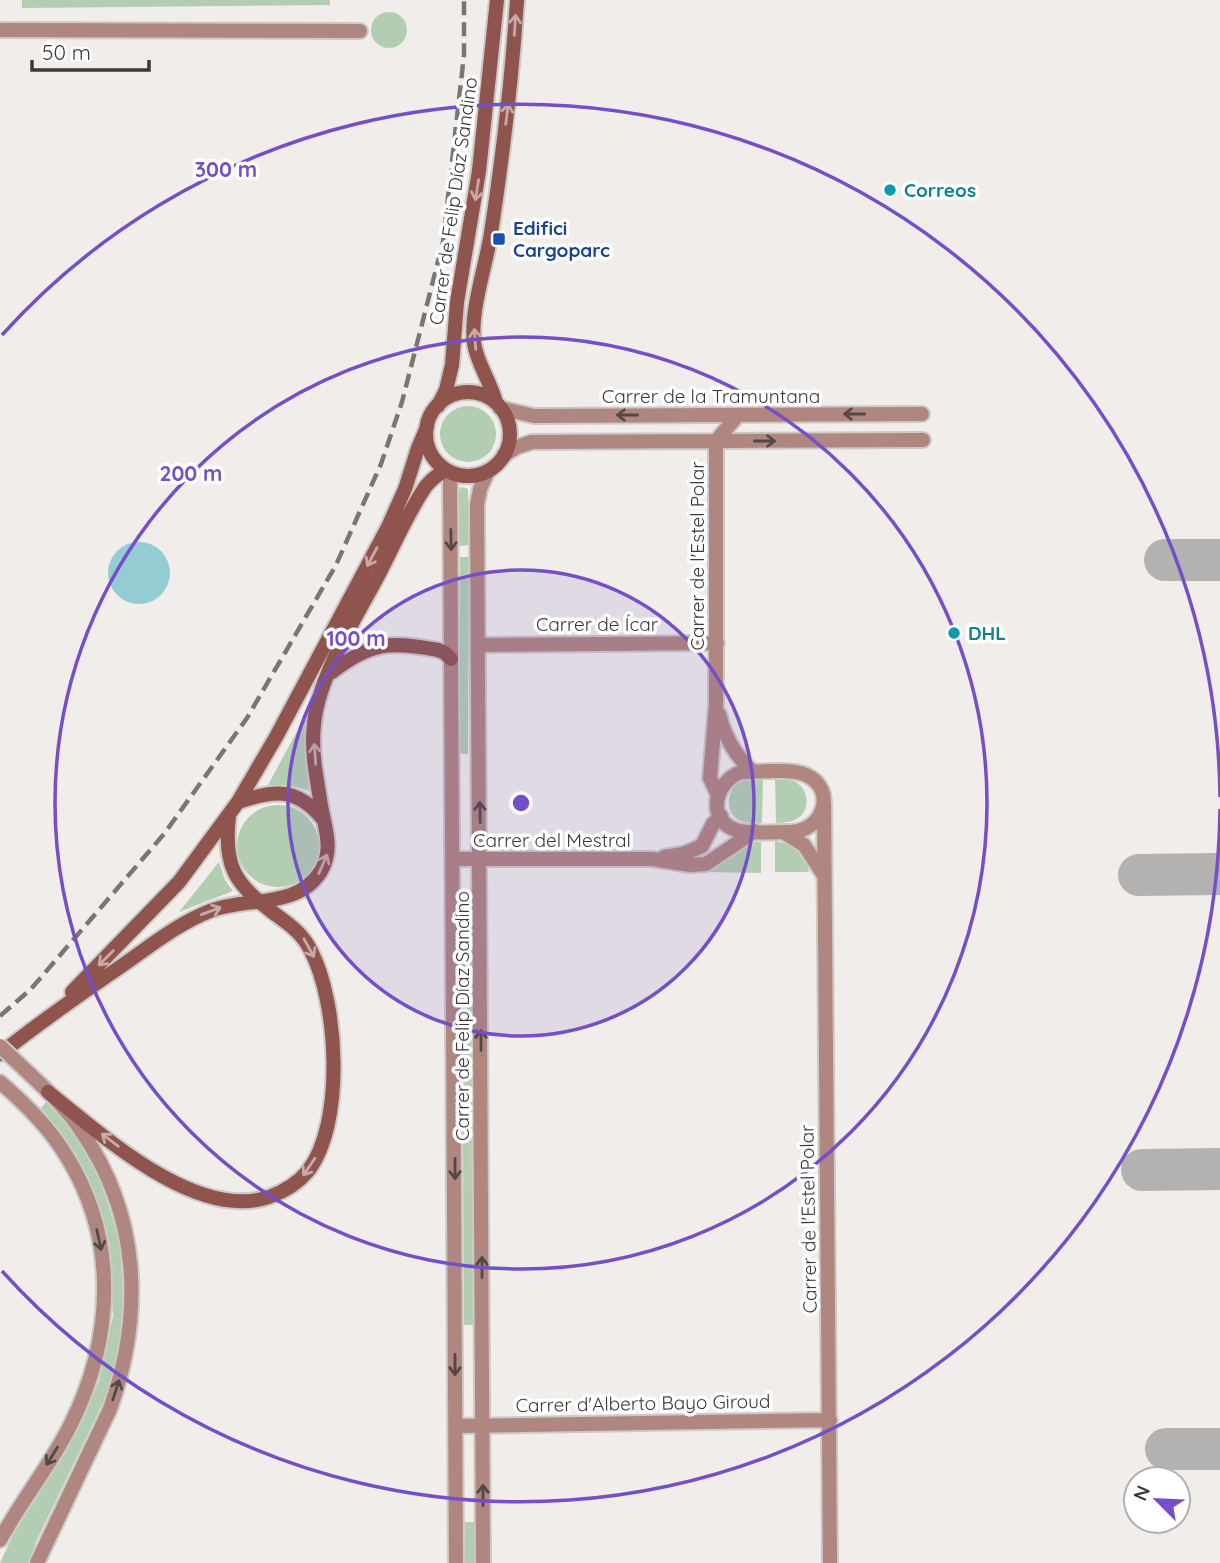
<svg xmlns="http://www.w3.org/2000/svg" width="1220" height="1563" viewBox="0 0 1220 1563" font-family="Quicksand,sans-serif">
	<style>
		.green { fill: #b3cdb2 }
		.water { fill: #95ccd3 }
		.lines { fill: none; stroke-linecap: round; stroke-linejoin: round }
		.taxiway { stroke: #b4b2b0; stroke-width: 42 }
		.minor-casing { stroke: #ccc9c6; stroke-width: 18 }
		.tertiary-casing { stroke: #ccc9c6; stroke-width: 18 }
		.secondary-casing { stroke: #ccc9c6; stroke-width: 18 }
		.minor { stroke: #b08680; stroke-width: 14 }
		.tertiary { stroke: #b08680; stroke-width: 14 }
		.secondary { stroke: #8f544d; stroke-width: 14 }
		.rail { stroke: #797775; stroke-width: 4.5; stroke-dasharray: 14 7; stroke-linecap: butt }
		.tertiary-bridge-casing { stroke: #ccc9c6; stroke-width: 18; stroke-linecap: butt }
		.tertiary-bridge { stroke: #b08680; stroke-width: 14 }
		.oneway { stroke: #c7aaa6 }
		.oneway2 { stroke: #524846 }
		.ring { fill: none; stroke: #754fc8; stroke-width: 3.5 }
		.culture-dot { fill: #0f9aa8; stroke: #fff; stroke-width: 2.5 }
		.transit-dot { fill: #1a4fb4; stroke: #fff; stroke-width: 2.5 }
		.labels { text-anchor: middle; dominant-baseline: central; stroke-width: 7; stroke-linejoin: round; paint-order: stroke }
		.culture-label { font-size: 19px; font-weight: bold; fill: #0d838f; stroke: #fff; text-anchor: start }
		.street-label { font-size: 19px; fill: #3b3938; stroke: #fff }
		.transit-label { font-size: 19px; font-weight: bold; fill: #164399; stroke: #fff; text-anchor: start }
		.centre { fill: #754fc8; stroke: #fff; stroke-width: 3.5 }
		.ring-label { font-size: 21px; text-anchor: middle; font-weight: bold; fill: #754fc8; stroke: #fff; stroke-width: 7; stroke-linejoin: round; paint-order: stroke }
	</style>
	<rect width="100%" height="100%" fill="#f0edea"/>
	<path class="green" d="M22,0H330V5L22,8Z
		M371 30a18 18 0 1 1 36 0a18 18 0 1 1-36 0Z
		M440 434a28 28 0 1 1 56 0a28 28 0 1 1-56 0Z
		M461,487L468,489L469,545L459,546V490Z
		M460,557H469L468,754H460Z
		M308,711L305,746L309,791L293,786L268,785Z
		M763,779L762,823C756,823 750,823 744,822C722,817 725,785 745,780C751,779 757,780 763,779Z
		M775,780C781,780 788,779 793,781C808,786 812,809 798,818C792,823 784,822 776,823Z
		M237 846a41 41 0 1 1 82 0a41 41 0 1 1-82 0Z
		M775,841C793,844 806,853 809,872H775Z
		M749,842H761V873L706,872Z
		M219,862L225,880L233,891L179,912Z
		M471,949L473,1325H464L462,950Z
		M48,1100L74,1134L99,1176L120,1242L124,1319L110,1388L36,1542L29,1563H0L14,1533L61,1459L99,1381L113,1316L109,1242L88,1179L66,1139L41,1108Z
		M465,1522H474V1563H465Z"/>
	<path class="water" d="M108 573a31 31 0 1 1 62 0a31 31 0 1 1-62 0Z"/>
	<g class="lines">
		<path class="taxiway" d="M1165,560H1220
			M1139,875L1220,874
			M1142,1170L1220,1169
			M1166,1449H1220"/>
		<defs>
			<path id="minor" d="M0,30L360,31
				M500,408L534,416L922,414
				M504,455L517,447L532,442L923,440
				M478,645L717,643
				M719,714C725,738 735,755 753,772
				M741,772C759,772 791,768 806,775C838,789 823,833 789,832C774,832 755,834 740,831C707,824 711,784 741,772Z
				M718,795L710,778L716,704V441L738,415
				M824,803L830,1563
				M783,832L804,845L823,874
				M664,857L683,854L702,846L713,824L721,816
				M453,859H652L690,865L706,864L755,831
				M456,1426L830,1420"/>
			<path id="tertiary" d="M450,472L456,1563
				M18,1063C40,1084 63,1104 80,1129C140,1215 144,1313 110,1409L37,1563
				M0,1082C25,1104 50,1128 67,1157C119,1241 113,1341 70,1426C50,1466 21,1501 0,1540
				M483,1563L477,505L480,489L488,471"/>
			<path id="secondary" d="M426 434a42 42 0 1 1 84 0a42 42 0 1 1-84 0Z
				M496,403C491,382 477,364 474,343C470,310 486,266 491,233C503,155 512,78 517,0
				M438,406L446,390L452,365L457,302L479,171L497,0
				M332,672C370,642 391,641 438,650L445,653L451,659
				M238,802C274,790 296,787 322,818
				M72,992L179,882L238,802L276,737L388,527L405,489L418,448L427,427
				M0,1054C39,1023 79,995 120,967C149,947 177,924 210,911C246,896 297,910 321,871C335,847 323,824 320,799C316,775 311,749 314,725C318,675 358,615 381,570C395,543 408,512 426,486C432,479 438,474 446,470
				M48,1092C101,1134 196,1222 269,1197C283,1192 298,1183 308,1171C345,1123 338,1003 311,951C303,934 290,925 275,914C235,884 223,867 229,816"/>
		</defs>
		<use href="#minor" class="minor-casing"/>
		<use href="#tertiary" class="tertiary-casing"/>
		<use href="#secondary" class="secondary-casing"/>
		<use href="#minor" class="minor"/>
		<use href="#tertiary" class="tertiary"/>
		<use href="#secondary" class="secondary"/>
		<path class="rail" d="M0,1016L31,989L164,834L247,718L336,565L381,464L402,402L443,242L464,55V0"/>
		<defs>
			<path id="tertiary-bridge" d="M0,1046L18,1063"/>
		</defs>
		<use href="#tertiary-bridge" class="tertiary-bridge-casing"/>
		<use href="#tertiary-bridge" class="tertiary-bridge"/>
	</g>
	<defs><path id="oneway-shaft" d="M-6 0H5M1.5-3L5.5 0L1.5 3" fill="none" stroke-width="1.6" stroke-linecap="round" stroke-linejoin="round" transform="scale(1.75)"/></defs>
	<g class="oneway">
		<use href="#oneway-shaft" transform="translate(515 25) rotate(-86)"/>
		<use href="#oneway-shaft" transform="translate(507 114) rotate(-83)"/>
		<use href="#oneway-shaft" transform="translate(477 190) rotate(99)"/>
		<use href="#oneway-shaft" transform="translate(475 339) rotate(-94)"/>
		<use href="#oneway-shaft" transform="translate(372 557) rotate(118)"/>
		<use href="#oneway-shaft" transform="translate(315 754) rotate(-94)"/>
		<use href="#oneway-shaft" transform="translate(323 864) rotate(-66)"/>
		<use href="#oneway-shaft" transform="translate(211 911) rotate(-20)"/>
		<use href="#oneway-shaft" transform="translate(309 948) rotate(61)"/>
		<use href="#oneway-shaft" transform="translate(106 958) rotate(135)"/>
		<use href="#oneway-shaft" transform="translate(110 1140) rotate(-143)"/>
		<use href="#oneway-shaft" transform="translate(309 1167) rotate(124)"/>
	</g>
	<g class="oneway2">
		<use href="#oneway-shaft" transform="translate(854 414) rotate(180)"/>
		<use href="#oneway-shaft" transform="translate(627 415) rotate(180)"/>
		<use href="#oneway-shaft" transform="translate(765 441)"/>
		<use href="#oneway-shaft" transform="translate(451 540) rotate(89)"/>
		<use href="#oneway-shaft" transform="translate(480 812) rotate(-91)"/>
		<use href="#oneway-shaft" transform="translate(481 1040) rotate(-90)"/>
		<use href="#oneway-shaft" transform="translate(455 1169) rotate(90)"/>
		<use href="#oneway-shaft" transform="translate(99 1240) rotate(78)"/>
		<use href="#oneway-shaft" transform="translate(482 1267) rotate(-90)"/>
		<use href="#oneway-shaft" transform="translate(455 1365) rotate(90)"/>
		<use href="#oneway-shaft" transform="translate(116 1390) rotate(-72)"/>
		<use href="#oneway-shaft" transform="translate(52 1456) rotate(122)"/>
		<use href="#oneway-shaft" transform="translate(483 1495) rotate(-90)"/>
	</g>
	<circle cx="521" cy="803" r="233" fill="#754fc8" fill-opacity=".12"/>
	<g class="ring">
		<circle cx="521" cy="803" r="233"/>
		<circle cx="521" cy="803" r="466"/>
		<path d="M1220 809A699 699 0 0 1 2 1271M2 335A699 699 0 0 1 1220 797"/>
	</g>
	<g class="culture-dot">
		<circle cx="890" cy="190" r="7"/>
		<circle cx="954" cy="633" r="7"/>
	</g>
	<rect class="transit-dot" x="492" y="232" width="14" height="14" rx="3.5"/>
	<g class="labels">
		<g class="culture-label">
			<text x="904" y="190">Correos</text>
			<text x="968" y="633">DHL</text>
		</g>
		<g class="street-label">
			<text transform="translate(453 201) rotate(-82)">Carrer de Felip Díaz Sandino</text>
			<text x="711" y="396">Carrer de la Tramuntana</text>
			<text transform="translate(697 556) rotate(-90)">Carrer de l'Estel Polar</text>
			<text x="597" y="624">Carrer de Ícar</text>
			<text x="552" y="840">Carrer del Mestral</text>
			<text transform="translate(462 1016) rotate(-90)">Carrer de Felip Díaz Sandino</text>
			<text transform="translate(808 1219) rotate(-91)">Carrer de l'Estel Polar</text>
			<text transform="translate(643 1403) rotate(-1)">Carrer d'Alberto Bayo Giroud</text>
		</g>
		<g class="transit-label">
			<text x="513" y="228">Edifici<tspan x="513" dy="22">Cargoparc</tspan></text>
		</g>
	</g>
	<circle cx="521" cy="803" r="10" class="centre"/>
	<g class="ring-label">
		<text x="226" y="177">300 m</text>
		<text x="191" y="481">200 m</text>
		<text x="356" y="646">100 m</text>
	</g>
	<g transform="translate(1157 1500) rotate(294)"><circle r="33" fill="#ffffff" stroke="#b1b0af" stroke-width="2"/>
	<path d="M0-5L12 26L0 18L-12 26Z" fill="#754fc8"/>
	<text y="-10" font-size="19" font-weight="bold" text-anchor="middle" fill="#3b3938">N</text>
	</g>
	<path d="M32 60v10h117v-10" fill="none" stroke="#3b3938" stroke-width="3.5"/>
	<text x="42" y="60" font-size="21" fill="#3b3938" stroke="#ffffff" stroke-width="5" paint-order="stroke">50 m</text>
</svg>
